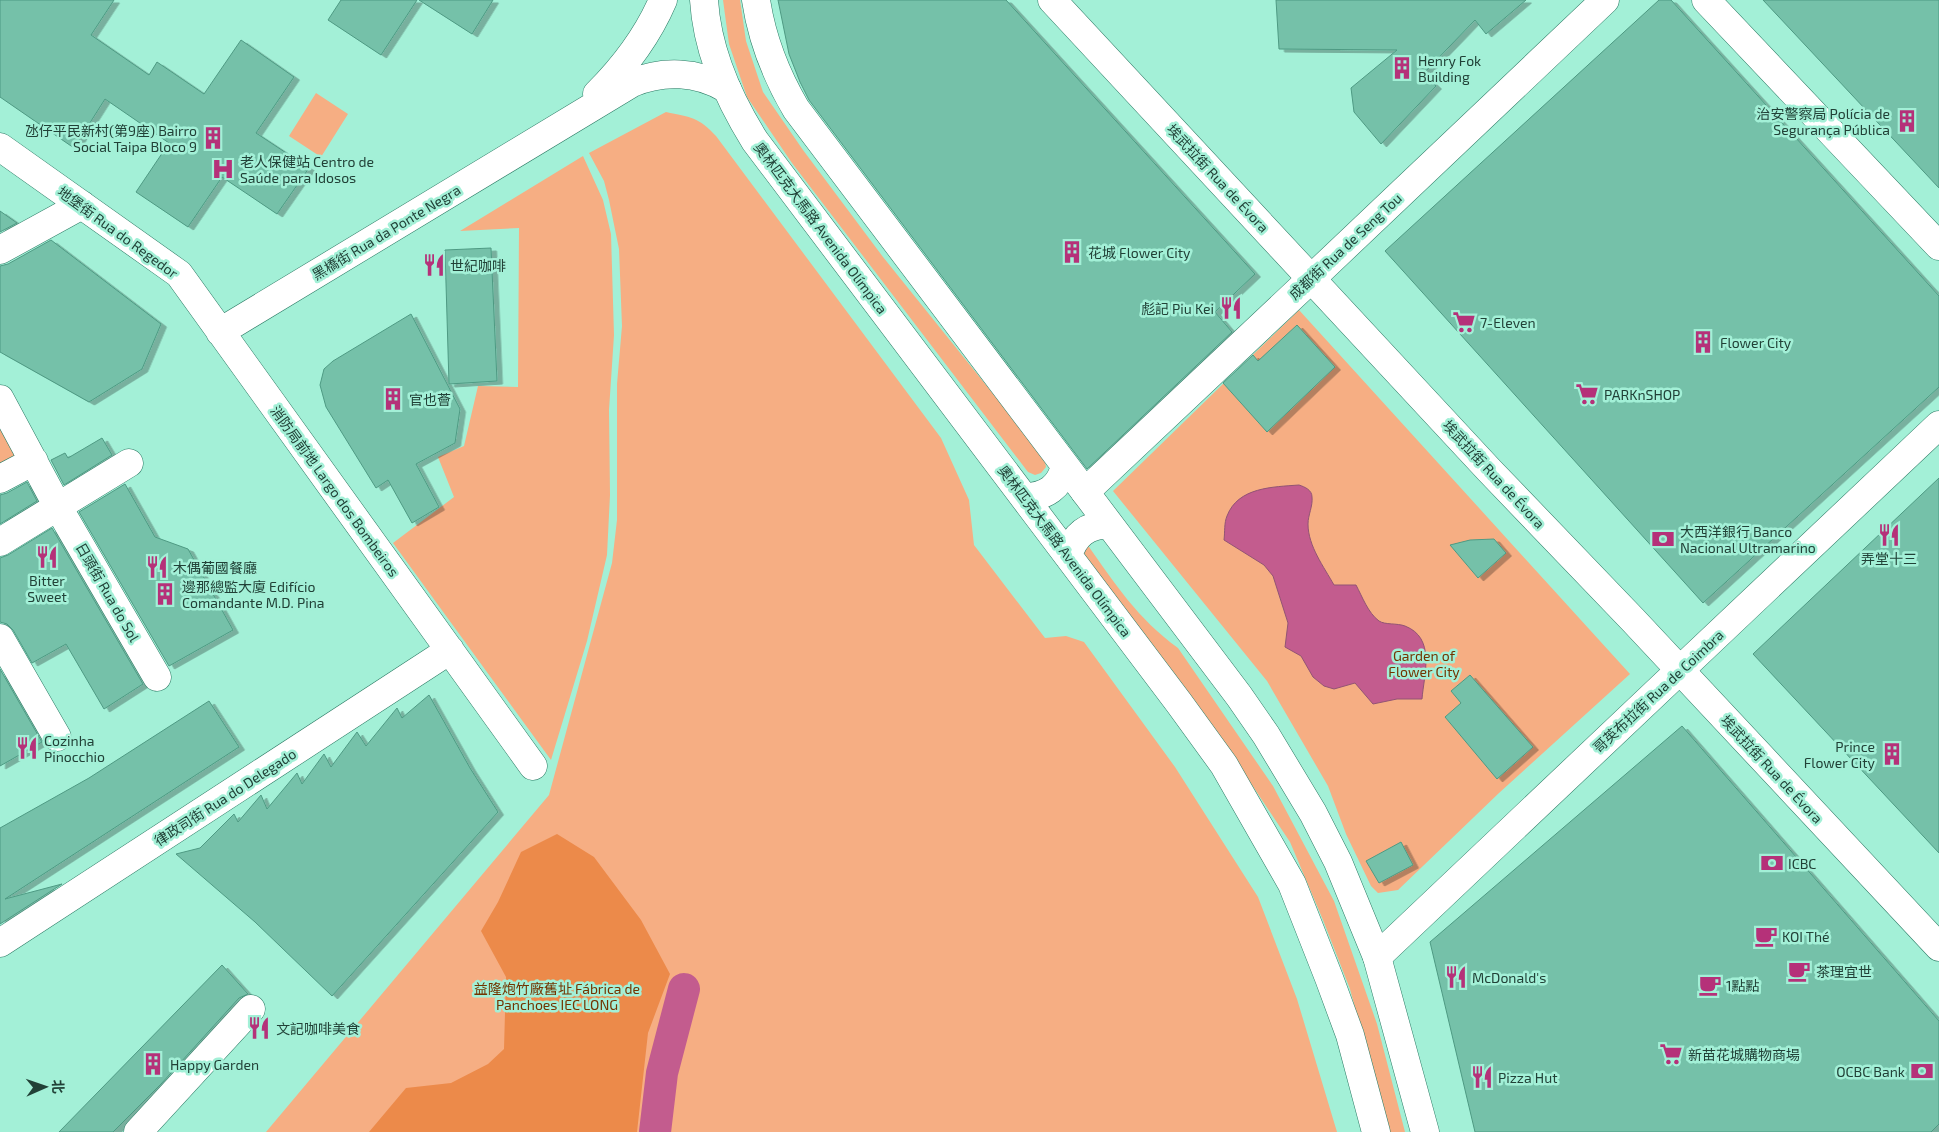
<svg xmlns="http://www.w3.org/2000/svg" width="1939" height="1132" viewBox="0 0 1939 1132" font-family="'Exo 2','Noto Sans SC',sans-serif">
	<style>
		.green { fill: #f6ae83 }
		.forest { fill: #ec8a4a }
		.water { fill: #c35c8e; stroke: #925474 }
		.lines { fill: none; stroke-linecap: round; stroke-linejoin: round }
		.canal { stroke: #c35c8e; stroke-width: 32 }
		.building { fill: #75c1a9; stroke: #4e9a83; filter: url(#shadow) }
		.pedestrian-casing { stroke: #2b7a64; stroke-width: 29 }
		.minor-casing { stroke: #2b7a64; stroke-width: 29 }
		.primary-casing { stroke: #2b7a64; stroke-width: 29 }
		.pedestrian { stroke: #fff; stroke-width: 28 }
		.minor { stroke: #fff; stroke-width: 28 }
		.primary { stroke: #fff; stroke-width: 28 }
		.labels { text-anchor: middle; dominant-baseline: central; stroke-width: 5; stroke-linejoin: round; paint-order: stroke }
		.poi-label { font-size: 14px; fill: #214137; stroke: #a3f0d7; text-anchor: start }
		.street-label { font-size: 14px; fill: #214137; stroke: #a3f0d7 }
		.park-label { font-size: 14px; fill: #723400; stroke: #a3f0d7 }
	</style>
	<defs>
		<filter id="shadow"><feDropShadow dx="5.5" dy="3" stdDeviation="0" flood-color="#0004"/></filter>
	</defs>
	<rect width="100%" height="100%" fill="#a3f0d7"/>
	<path class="green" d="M723,0H740L746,41L763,92L803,150L883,257L1044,457L1046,467L1041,473L1035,475L1028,472L792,163L747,97L729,44Z
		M316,93L348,114L321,157L289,136Z
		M666,112C690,117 699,117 716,136L941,438L969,500L974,545L1045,638L1066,636L1084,642L1175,767L1258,897L1297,999L1337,1132H266L549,795L612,563L617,520V384L622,326L619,249L609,200L604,181L589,153Z
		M583,156L603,200L611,234L614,335L609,410L610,495L607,555L587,641L551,760L393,543L454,497L438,457L464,446L478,386L518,387L519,228L460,231Z
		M1299,310L1630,674L1499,793L1398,890L1378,893L1371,886L1346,834L1328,786L1267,681L1113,491Z
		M0,407L29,453L0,468Z
		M1087,544C1115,584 1138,619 1178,648L1273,786L1334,901L1377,1024L1405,1132H1388L1350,989L1323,920L1290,842L1216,731L1079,549Z"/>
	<path class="forest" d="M557,834L594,857L641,920L670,974L648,1033L637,1132H369L406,1088L451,1083L488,1064L504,1049L506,977L481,931L498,902L521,852Z"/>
	<path class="water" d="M1299,485C1305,487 1312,490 1312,497C1313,506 1308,515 1308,524C1308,546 1324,567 1334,585H1356C1362,596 1368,613 1379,621C1385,625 1397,623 1405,626C1436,638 1424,674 1422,699H1397L1373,704L1355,683L1334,689L1324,686L1313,677L1301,656L1285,647L1288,623L1273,576L1264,565L1224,540C1225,532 1224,523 1227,516C1238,487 1273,487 1299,485Z"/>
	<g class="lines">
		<path class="canal" d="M655,1132L662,1073L684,989"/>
	</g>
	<path class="building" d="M0,0H114L91,35L149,75L157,62L204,94L241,40L294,77L256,133L309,168L277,214L222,177L188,227L136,192L169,143L105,99L74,148L0,97Z
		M341,0H417L381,55L328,20Z
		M419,0H493L472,34Z
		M778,0H1006L1255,274L1215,312L1232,332L1087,469L809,100L800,82L789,54Z
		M1276,0H1526L1486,34L1475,20L1423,74L1436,86L1381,144L1354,112L1351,88L1397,50L1279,49Z
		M1659,0H1671L1939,296V387L1703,603L1385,251Z
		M1763,0H1939V188Z
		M0,211L17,223L0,232Z
		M51,240L161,324L142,369L89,402L0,352V266L8,264Z
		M491,248L497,381L449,384L445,250Z
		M411,314L460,409L455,443L416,464L439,507L412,523L388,480L376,488L326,407L320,385L324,369L333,361Z
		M1297,325L1335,367L1267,432L1223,383L1253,355L1258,361Z
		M102,438L112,455L64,485L51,460L65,453L68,458Z
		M1939,478V853L1753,654Z
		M27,482L37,501L0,524V495L7,493Z
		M125,484L155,537L188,549L233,630L169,666L79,512Z
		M52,528L143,684L104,709L66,644L32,663L13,630L7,624L0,622V558L8,555Z
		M1494,539L1506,553L1478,578L1450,545L1470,540Z
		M0,669L42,742L0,766Z
		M1470,675L1533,747L1497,779L1445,717L1461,703L1451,691Z
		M429,695L470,768L498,812L332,996L255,922L176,854L200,848L234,814L238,822L261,795L267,809L297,773L302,784L324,754L331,767L357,732L366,746L397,708L402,718Z
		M209,701L239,747L5,899L62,884L0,924V828L89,778Z
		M1682,726L1939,1021V1124L1931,1132H1475L1430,942Z
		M1401,842L1413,865L1379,883L1366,861Z
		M222,965L248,994L239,998L161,1084L113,1132H59Z"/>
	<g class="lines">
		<defs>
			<path id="pedestrian" d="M0,399L58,507L157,677
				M0,479L34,461
				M1085,492L1312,278
				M0,542L129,463
				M0,638L57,737
				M1377,957L1680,670"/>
			<path id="minor" d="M1052,0L1489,470L1633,620L1939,947
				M1706,0L1939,246
				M597,94C624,67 648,35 663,0
				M0,147L179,274L533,766
				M0,250L82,205
				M1312,278L1605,0
				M220,332L632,83C663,70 697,71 727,89
				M1680,670L1939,425
				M0,943L450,650
				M138,1132L251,1009"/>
			<path id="primary" d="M704,0C707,50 728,98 755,141L1179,703L1224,765L1292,884L1329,978L1350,1035L1376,1132
				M756,0C762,40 776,75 796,109L1239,696L1266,735L1313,813L1338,862L1377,957L1425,1132
				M1024,497C1046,497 1060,487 1065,466
				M1068,556C1074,535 1087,525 1109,524"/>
		</defs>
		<use href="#pedestrian" class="pedestrian-casing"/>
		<use href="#minor" class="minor-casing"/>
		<use href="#primary" class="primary-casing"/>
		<use href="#pedestrian" class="pedestrian"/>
		<use href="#minor" class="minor"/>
		<use href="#primary" class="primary"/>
	</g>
	<defs>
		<symbol id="building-bare" viewBox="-9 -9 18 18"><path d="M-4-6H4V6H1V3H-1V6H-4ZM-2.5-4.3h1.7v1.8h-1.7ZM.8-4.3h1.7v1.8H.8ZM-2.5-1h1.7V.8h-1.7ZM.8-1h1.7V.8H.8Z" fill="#b53179" stroke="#a3f0d7" stroke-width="2.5" paint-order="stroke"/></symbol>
		<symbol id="hospital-bare" viewBox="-9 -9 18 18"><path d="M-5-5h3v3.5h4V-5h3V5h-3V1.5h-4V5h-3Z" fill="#b53179" stroke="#a3f0d7" stroke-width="2.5" paint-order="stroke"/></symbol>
		<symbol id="restaurant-bare" viewBox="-9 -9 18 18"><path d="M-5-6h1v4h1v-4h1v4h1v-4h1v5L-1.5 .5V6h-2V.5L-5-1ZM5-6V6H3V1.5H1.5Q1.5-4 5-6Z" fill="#b53179" stroke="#a3f0d7" stroke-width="2.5" paint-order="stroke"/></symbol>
		<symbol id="supermarket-bare" viewBox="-9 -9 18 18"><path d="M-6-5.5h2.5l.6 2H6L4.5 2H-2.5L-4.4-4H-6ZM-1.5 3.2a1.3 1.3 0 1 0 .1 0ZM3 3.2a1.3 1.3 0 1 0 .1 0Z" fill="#b53179" stroke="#a3f0d7" stroke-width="2.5" paint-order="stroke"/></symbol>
		<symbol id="bank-bare" viewBox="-9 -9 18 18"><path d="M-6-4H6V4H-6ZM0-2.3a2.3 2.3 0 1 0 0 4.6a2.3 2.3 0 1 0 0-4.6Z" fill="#b53179" stroke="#a3f0d7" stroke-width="2.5" paint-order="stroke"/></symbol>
		<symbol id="cafe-bare" viewBox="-9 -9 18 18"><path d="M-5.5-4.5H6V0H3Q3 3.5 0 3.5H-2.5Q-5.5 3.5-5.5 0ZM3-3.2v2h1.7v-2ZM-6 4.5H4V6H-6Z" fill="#b53179" stroke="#a3f0d7" stroke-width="2.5" paint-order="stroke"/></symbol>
	</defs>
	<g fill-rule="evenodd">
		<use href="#building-bare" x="1386" y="52" width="32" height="32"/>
		<use href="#building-bare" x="1891" y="105" width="32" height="32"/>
		<use href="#building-bare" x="197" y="122" width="32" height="32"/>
		<use href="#hospital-bare" x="207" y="153" width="32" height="32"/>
		<use href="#building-bare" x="1056" y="236" width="32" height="32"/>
		<use href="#restaurant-bare" x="418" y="249" width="32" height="32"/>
		<use href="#restaurant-bare" x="1215" y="292" width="32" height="32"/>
		<use href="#supermarket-bare" x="1448" y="306" width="32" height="32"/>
		<use href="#building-bare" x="1687" y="326" width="32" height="32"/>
		<use href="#supermarket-bare" x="1571" y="378" width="32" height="32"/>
		<use href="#building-bare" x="377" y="383" width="32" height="32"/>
		<use href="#restaurant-bare" x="1873" y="519" width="32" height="32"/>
		<use href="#bank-bare" x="1647" y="523" width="32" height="32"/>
		<use href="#restaurant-bare" x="31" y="541" width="32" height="32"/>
		<use href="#restaurant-bare" x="141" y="551" width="32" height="32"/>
		<use href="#building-bare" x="149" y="578" width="32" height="32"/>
		<use href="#restaurant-bare" x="11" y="732" width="32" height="32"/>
		<use href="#building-bare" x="1876" y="738" width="32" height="32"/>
		<use href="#bank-bare" x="1756" y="847" width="32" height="32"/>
		<use href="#cafe-bare" x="1750" y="920" width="32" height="32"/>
		<use href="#cafe-bare" x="1783" y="955" width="32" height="32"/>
		<use href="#restaurant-bare" x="1440" y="961" width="32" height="32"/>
		<use href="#cafe-bare" x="1694" y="969" width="32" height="32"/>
		<use href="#restaurant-bare" x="243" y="1012" width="32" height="32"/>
		<use href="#supermarket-bare" x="1655" y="1038" width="32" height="32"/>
		<use href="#building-bare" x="137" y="1048" width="32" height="32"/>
		<use href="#bank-bare" x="1906" y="1055" width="32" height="32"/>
		<use href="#restaurant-bare" x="1466" y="1061" width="32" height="32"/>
	</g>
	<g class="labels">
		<g class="poi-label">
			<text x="1418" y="60">Henry Fok<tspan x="1418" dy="16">Building</tspan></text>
			<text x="1890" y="113" text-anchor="end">治安警察局 Polícia de<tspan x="1890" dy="16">Segurança Pública</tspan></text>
			<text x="197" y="130" text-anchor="end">氹仔平民新村(第9座) Bairro<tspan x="197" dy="16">Social Taipa Bloco 9</tspan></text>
			<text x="240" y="161">老人保健站 Centro de<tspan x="240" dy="16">Saúde para Idosos</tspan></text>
			<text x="1088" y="252">花城 Flower City</text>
			<text x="450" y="265">世紀咖啡</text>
			<text x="1214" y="308" text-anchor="end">彪記 Piu Kei</text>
			<text x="1480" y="322">7-Eleven</text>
			<text x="1720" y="342">Flower City</text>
			<text x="1604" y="394">PARKnSHOP</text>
			<text x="409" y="399">官也薈</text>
			<text x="1680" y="531">大西洋銀行 Banco<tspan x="1680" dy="16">Nacional Ultramarino</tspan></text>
			<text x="1889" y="558" text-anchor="middle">弄堂十三</text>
			<text x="173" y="567">木偶葡國餐廳</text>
			<text x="47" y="580" text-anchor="middle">Bitter<tspan x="47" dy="16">Sweet</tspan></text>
			<text x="182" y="586">邊那總監大廈 Edifício<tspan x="182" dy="16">Comandante M.D. Pina</tspan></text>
			<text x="44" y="740">Cozinha<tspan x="44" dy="16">Pinocchio</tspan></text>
			<text x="1875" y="746" text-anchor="end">Prince<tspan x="1875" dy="16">Flower City</tspan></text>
			<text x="1788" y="863">ICBC</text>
			<text x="1782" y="936">KOI Thé</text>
			<text x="1816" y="971">茶理宜世</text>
			<text x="1472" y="977">McDonald's</text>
			<text x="1726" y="985">1點點</text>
			<text x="276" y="1028">文記咖啡美食</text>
			<text x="1688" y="1054">新苗花城購物商場</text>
			<text x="170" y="1064">Happy Garden</text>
			<text x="1905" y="1071" text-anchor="end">OCBC Bank</text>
			<text x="1498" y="1077">Pizza Hut</text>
		</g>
		<g class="street-label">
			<text transform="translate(1218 178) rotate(47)">埃武拉街 Rua de Évora</text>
			<text transform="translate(821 228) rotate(53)">奧林匹克大馬路 Avenida Olímpica</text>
			<text transform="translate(118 232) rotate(36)">地堡街 Rua do Regedor</text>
			<text transform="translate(386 232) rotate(-31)">黑橋街 Rua da Ponte Negra</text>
			<text transform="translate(1345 246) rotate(-43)">成都街 Rua de Seng Tou</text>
			<text transform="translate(1494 474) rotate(47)">埃武拉街 Rua de Évora</text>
			<text transform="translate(335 491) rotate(54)">消防局前地 Largo dos Bombeiros</text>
			<text transform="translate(1065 551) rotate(53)">奧林匹克大馬路 Avenida Olímpica</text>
			<text transform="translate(108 592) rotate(60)">日頭街 Rua do Sol</text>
			<text transform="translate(1658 691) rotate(-43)">哥英布拉街 Rua de Coimbra</text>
			<text transform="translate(1772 769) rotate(47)">埃武拉街 Rua de Évora</text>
			<text transform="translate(225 797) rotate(-33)">律政司街 Rua do Delegado</text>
		</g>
		<g class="park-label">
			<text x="1424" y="655">Garden of<tspan x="1424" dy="16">Flower City</tspan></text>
			<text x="557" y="988">益隆炮竹廠舊址 Fábrica de<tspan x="557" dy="16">Panchoes IEC LONG</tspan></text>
		</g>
	</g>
	<g transform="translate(45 1087) rotate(88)" stroke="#a3f0d7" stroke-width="4" paint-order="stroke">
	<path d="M0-4L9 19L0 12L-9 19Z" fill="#214137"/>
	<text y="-8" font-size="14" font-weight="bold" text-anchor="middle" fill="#214137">北</text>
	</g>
</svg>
